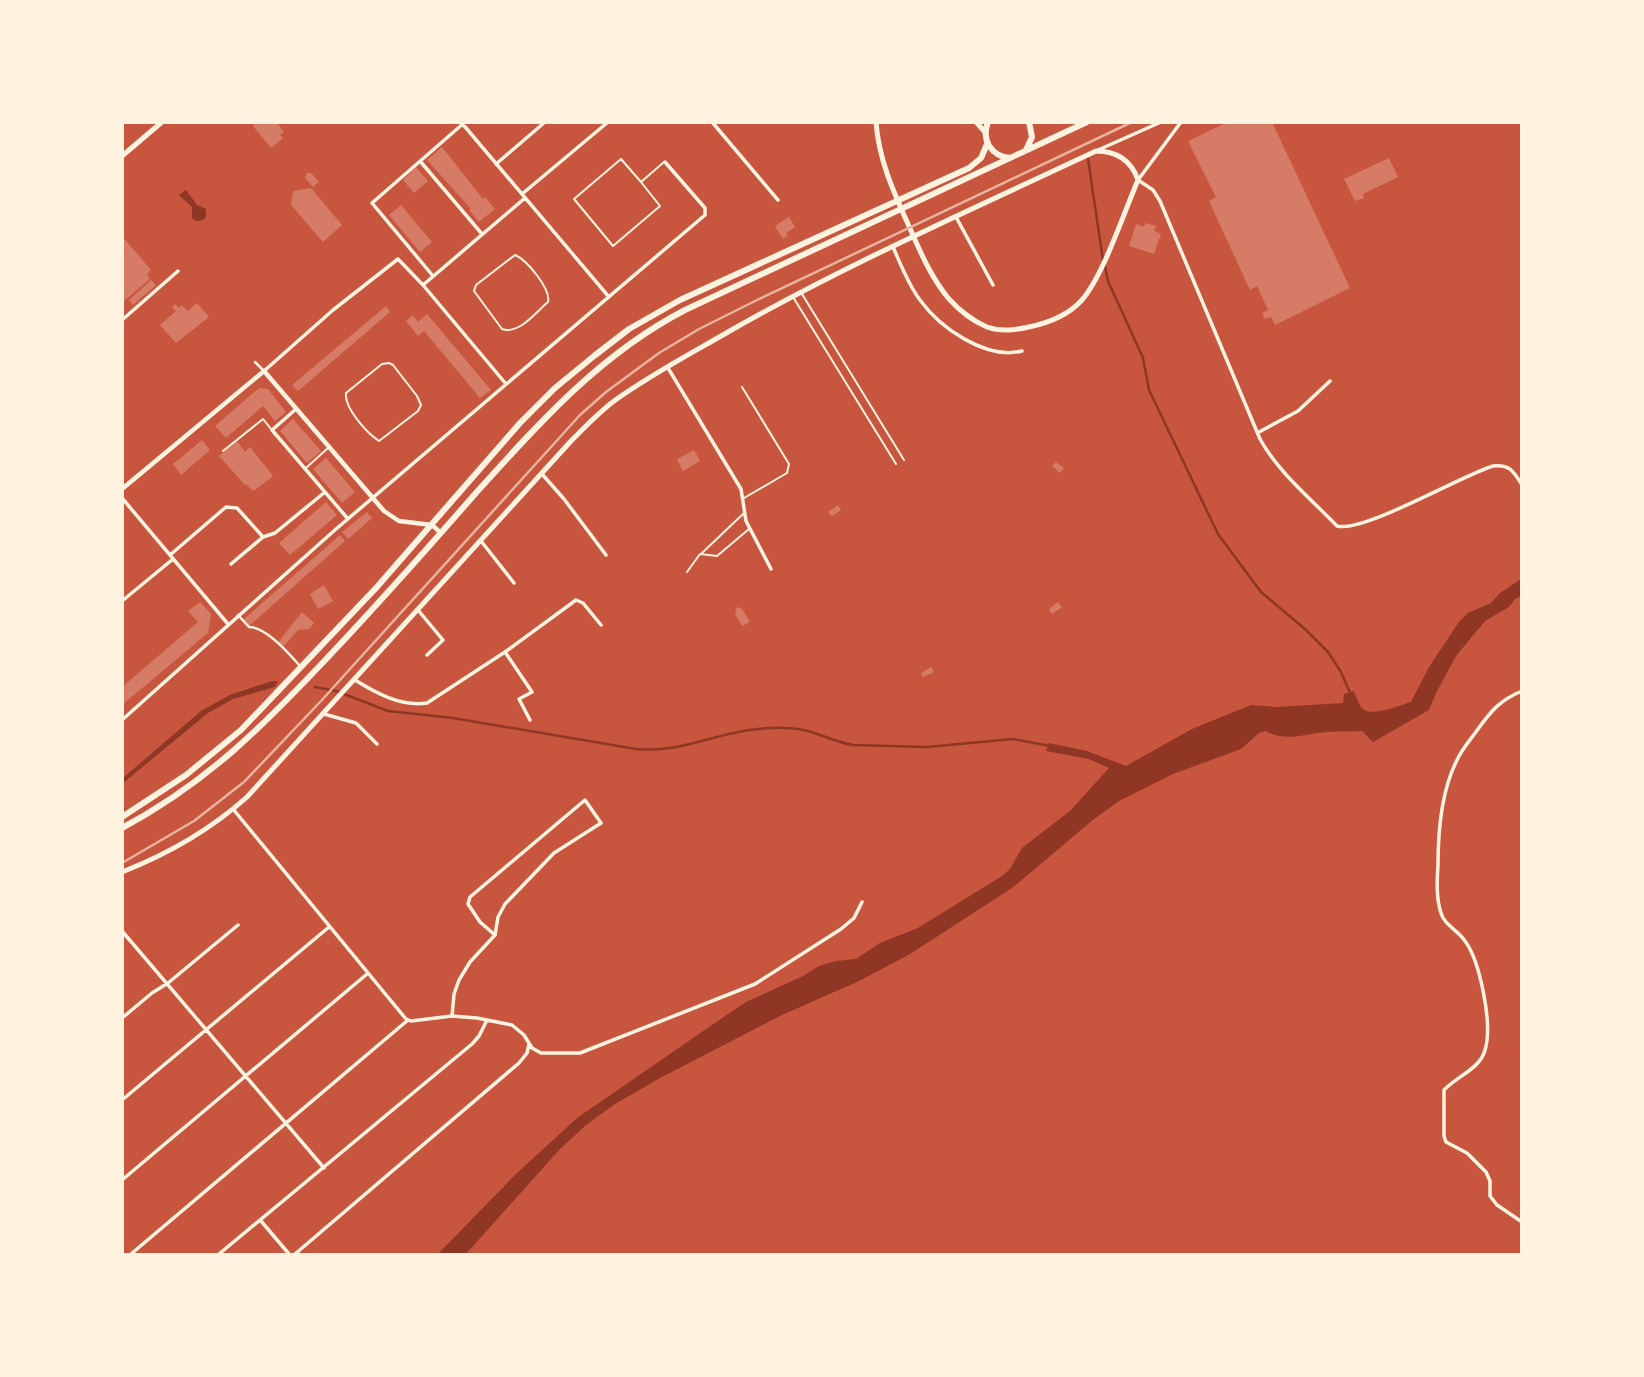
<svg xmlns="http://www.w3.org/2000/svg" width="1644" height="1377" viewBox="0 0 1644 1377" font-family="'Alegreya Sans',sans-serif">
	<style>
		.water { fill: #8f3625 }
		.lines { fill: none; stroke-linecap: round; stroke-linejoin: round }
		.stream { stroke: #8f3625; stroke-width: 2.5 }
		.building { fill: #d67c66 }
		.service { stroke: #fff3e0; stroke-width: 2 }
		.pedestrian { stroke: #fff3e0; stroke-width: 2.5 }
		.minor { stroke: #fff3e0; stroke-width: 3.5 }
		.tertiary { stroke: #fff3e0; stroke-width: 4.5 }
		.secondary { stroke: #fff3e0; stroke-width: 5 }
		.primary { stroke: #fff3e0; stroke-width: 6 }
		.rail { stroke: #e9b49f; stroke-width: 2.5 }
	</style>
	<rect width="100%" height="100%" fill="#c8553d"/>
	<path class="water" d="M186,190L197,205L206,209V217C201,222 196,222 192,218V207L179,195Z
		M1521,579V596L1515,599L1509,607L1485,621L1456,656L1436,693L1429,710L1373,742L1362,731C1351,732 1339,731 1328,732C1306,733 1286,743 1266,731L1259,733L1241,749L1173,774L1119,801L1094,819L1012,888L910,954L859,981L782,1015L660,1078L615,1104L586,1125L560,1149L466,1254H438L515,1175L577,1118L728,1014L746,1002L803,976L819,966L836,961L856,959L880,943L918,928L1002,876L1010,869L1022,848L1070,811L1109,768L1089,759L1046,751L1049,743L1087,751L1126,766L1192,729L1251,705L1277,707L1343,703L1344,694L1354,691C1356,696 1358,703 1361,707C1371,719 1399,705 1411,702L1429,667L1459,622L1468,613L1491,603L1500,593Z
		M272,681H278L275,687L233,699L208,713L123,783V778L201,711L230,695Z"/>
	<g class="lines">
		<path class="stream" d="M1088,159L1103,260
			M1105,266L1108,281L1143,358L1149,390L1218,534L1261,592L1305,629L1328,652L1341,672L1350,693
			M315,687L336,691L388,711L453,718L636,749C684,753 713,733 758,729C777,727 800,727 817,734C830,738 840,743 853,745L927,747L1013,739L1050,746"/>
	</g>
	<path class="building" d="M257,122H276L284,132L280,135L283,138L271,148L253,126Z
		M1228,122H1272L1350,288L1275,325L1271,317L1265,319L1262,313L1268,310L1257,286L1250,290L1209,201L1216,197L1188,141Z
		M442,147L483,199L485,197L495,209L479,222L469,210L471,209L427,160Z
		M1389,158L1398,177L1363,194L1364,198L1355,201L1344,179Z
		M416,167L428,181L414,193L403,180Z
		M307,173H311L319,182L313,187L305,178Z
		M311,188L342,225L323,242L291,205L293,191Z
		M401,205L432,242L420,252L389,215Z
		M789,217L795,227L786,233L788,235L783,239L775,226Z
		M1145,223L1156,226L1154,231L1161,234L1154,254L1129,246L1136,224L1144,227Z
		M122,236L151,270L147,274L150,279L124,301Z
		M151,280L156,285L133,305L129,300Z
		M197,303L209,317L176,343L160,325L176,311L172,307L175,304L179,308L182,305L188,311Z
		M386,306L390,312L298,391L292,385Z
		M427,314L491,390L480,398L424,331L418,336L406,321L413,315L418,322Z
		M259,388L268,389L286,412L275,421L263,406L226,438L215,426Z
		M293,419L321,451L307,463L280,431Z
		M202,440L210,450L181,475L173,464Z
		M237,441L245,452L250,447L273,476L255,490H252L246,484L245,485L219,456Z
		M694,450L700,461L683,471L677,459Z
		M326,458L355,492L342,503L313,469Z
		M1056,462L1064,468L1060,473L1052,466Z
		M326,502L337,515L290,555L279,543Z
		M838,505L841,510L832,516L828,512Z
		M367,512L372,518L348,539L342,532Z
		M340,535L345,541L249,626L243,620Z
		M324,585L333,601L318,609L310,594Z
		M200,602L211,614L208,633L122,705V687L198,622L188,611Z
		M1058,602L1062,607L1052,614L1049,609Z
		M737,607L742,609L750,622L742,626L735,614Z
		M302,612L314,623L309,629L298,630L282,648L277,644Z
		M931,667L934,672L923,677L921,673Z"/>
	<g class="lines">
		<path class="service" d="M641,182L621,159L574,199L613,246L660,206L641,182L664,162
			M515,255C527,260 551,289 548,302C536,312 519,335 502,329L474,291L476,285Z
			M802,294L904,460
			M793,297L896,464
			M389,363L393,365L417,396L421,405L418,411L379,441C367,433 344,408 346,393L382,364Z
			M742,387L789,464L787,473L744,498
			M223,451L263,419L271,429
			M306,468L328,448
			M702,553L744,513
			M687,572L700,554L717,556L749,529"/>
		<path class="pedestrian" d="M255,362L264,371
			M238,615L249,627C266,627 288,652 299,665"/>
		<path class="minor" d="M461,122L609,297
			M712,122L778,200
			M1181,122L1138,180L1153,190L1160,201L1260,439C1278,472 1311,499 1337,526C1364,533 1460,476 1493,466C1510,464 1514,472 1522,485
			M1098,150L1161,122
			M420,161L482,234
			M496,164L545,122
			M522,194L608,122
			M956,217L993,285
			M893,247C901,265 908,284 920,300C940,328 986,360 1022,351
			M433,276L372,203L465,122
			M423,285L525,198
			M122,320L178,271
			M668,368L741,489L746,521L771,569
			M264,371L333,310L398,259L423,285L506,384
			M296,409L272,430L348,519
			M1259,432L1298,411L1330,381
			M542,474L564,499L606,555
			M122,498L228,624
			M481,541L514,583
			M170,555L226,507L237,508L263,537
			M231,564L263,537L275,533L325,492
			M122,601L173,559
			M418,610L443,640L427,655
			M505,652L532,692L519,699L530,720
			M355,680C376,693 401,707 427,703L505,652L576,600L583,603L601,625
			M1522,691C1500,700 1491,711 1478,729C1471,739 1462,749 1457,760C1441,791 1438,830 1438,865C1437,880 1436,898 1441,913C1444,925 1458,930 1465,941C1480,961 1493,1025 1485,1050C1480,1069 1457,1076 1444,1090V1136L1446,1142L1467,1153L1486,1172L1490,1181V1196L1497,1205L1522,1222
			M324,714L356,723L377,744
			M122,720L336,529L705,215V208L665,162
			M233,809L406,1019L411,1021L452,1016L454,994L459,980L470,962L495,935L498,917L505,904L554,853L601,823L585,800L470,897L468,904L480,922L495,935
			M122,931L324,1168
			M452,1016L477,1018L512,1025L524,1035L532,1048L541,1053H580L755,984L841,929L854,918L862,902
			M122,1018L152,993L168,983L238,925
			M122,1100L329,927
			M122,1180L367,974
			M261,1221L289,1254
			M131,1254L408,1020
			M219,1254L472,1044L479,1036L487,1020
			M295,1254L519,1063L527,1053L529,1044"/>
		<path class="tertiary" d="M122,489L264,371L384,511L399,521L432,525L441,533"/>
		<path class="secondary" d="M976,122L985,132
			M122,156L162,122
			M122,872C168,854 210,830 247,797L571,441C585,427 598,413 614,401C650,375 690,354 728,332C847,264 973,209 1096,151C1117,151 1131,160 1138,180C1124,212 1103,277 1081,301C1068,315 1048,323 1029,327C1015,330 1001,332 987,327C973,321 959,310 949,299C933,280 922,256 912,233C896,197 879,163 876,122"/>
		<path class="primary" d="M988,122C981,140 991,156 1010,158
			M1026,150L1032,137L1029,122
			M122,817L186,775L241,730L376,588L520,423L555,388L594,356L629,329L680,300L969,168L981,158L987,144
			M122,828C208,782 264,725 329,656C379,603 427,549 475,494C538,424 600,354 685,310L1087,122"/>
		<path class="rail" d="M122,863L194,821L244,782L321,701L580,415L606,392L659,353L699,329L755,301L1132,122"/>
	</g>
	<rect width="1644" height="1377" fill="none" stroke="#fff3e0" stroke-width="248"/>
</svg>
